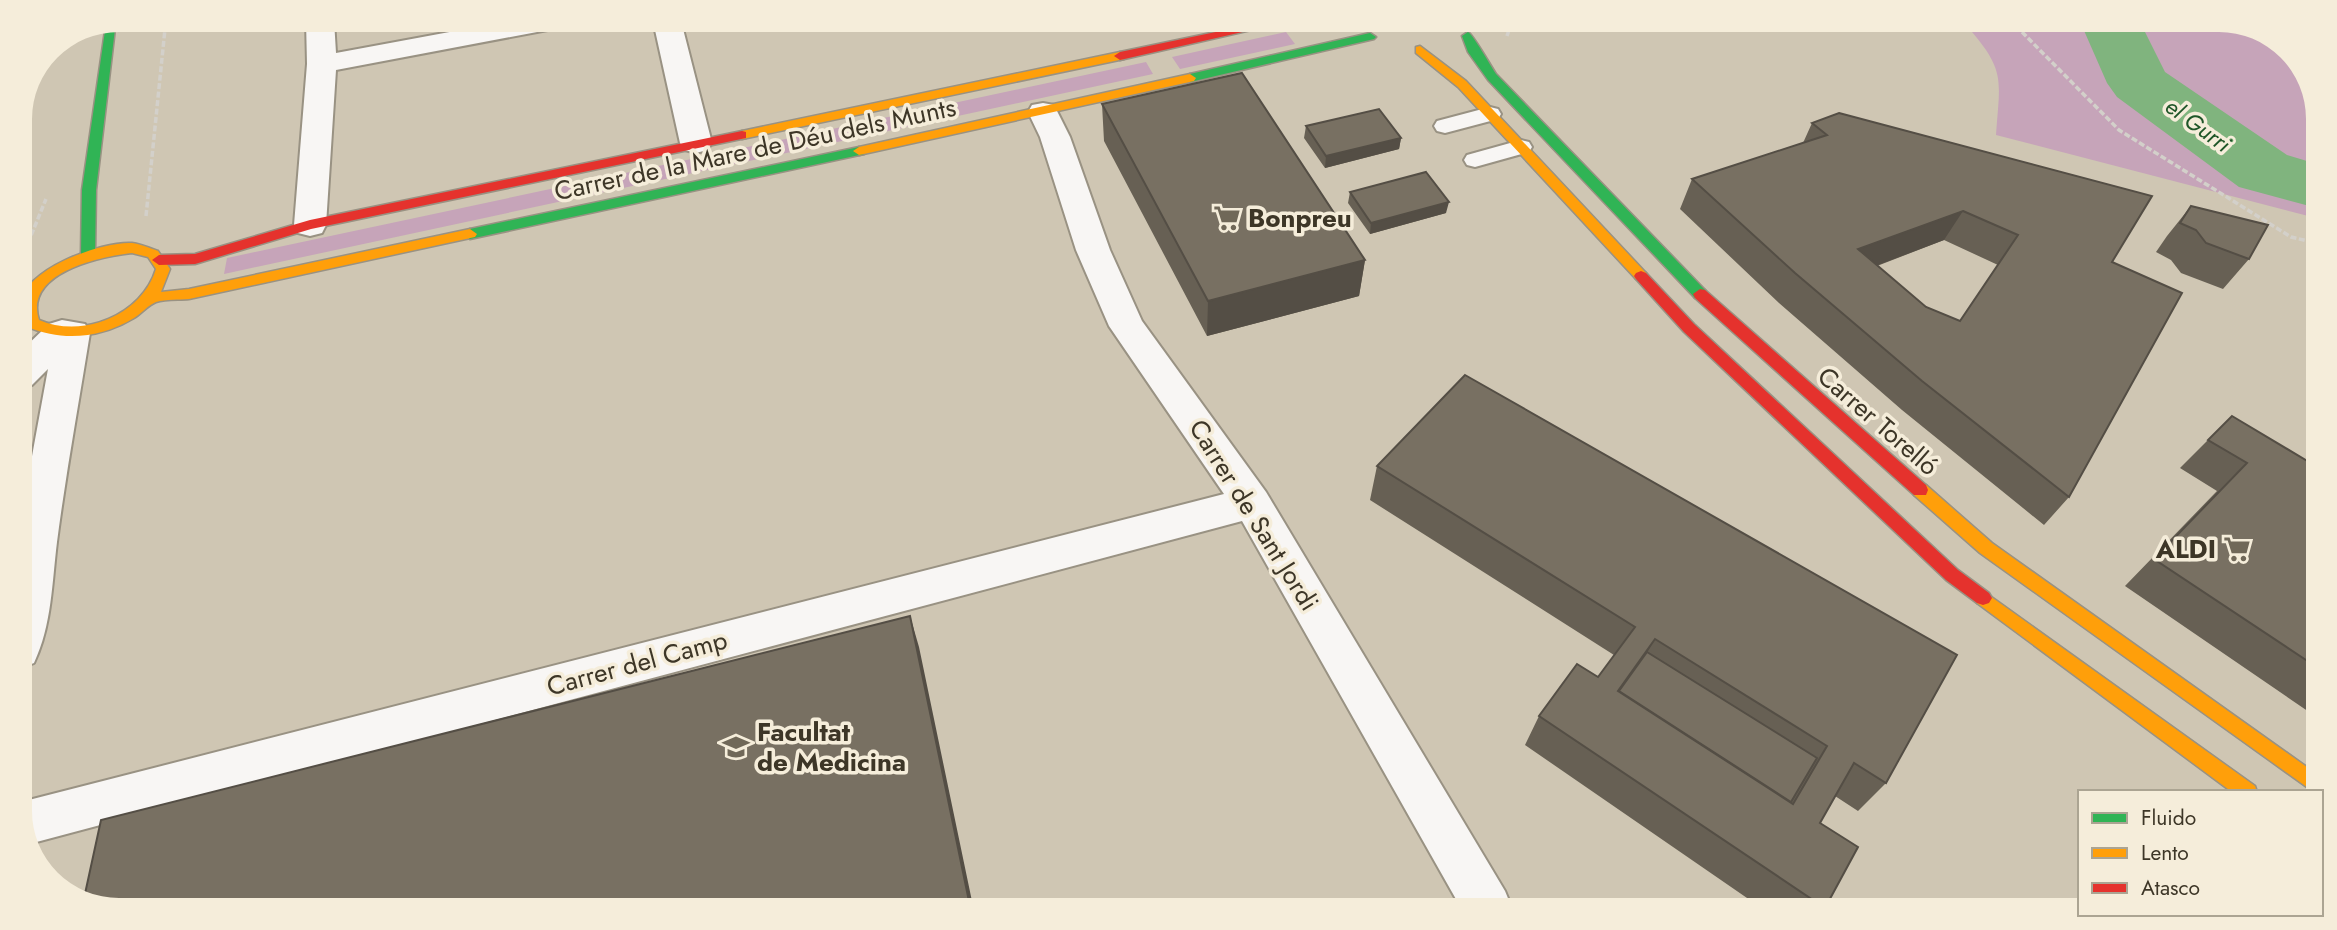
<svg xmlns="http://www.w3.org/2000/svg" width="2337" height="930" viewBox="0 0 2337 930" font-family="Jost,sans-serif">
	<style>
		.green { fill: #c6a4b9 }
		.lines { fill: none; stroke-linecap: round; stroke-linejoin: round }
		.river { fill: #80b47e; fill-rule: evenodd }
		.lane-casing { stroke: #999283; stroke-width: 4 }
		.street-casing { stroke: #999283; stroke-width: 4 }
		.fast-casing { stroke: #999283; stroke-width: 3 }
		.slow-casing { stroke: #999283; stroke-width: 3 }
		.jam-casing { stroke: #999283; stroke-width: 3 }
		.path { stroke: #d3d0ca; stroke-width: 3.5; stroke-dasharray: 6 2.5; stroke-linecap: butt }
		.lane { fill: #f8f6f4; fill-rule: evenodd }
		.street { fill: #f8f6f4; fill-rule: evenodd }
		.fast { fill: #30b455; fill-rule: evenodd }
		.slow { fill: #ff9f0a; fill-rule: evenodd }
		.jam { fill: #e5322d; fill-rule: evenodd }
		.wall { fill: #676054; fill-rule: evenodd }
		.shaded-wall { fill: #544e45 }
		.building { fill: #787062; stroke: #544e45; stroke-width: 2; fill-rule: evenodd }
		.labels { text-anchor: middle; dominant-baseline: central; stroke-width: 7; stroke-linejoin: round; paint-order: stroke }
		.far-water-label { font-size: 23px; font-style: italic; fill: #1f5628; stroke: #f5edda }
		.street-label { font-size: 26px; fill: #3d3627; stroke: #f5edda }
		.poi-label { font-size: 26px; font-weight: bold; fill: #3d3627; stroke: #f5edda; text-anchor: start }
	</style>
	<rect width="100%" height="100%" fill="#cfc6b3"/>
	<path class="green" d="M1967,26L2256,27L2298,58L2318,111L2316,218L1996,135C2000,78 2006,71 1967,26Z
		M1286,32L1295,44L1180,69L1172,57Z
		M1146,62L1153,74L224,274L227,258Z"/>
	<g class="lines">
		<path class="river" d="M2082,26H2142L2165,72L2287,155L2317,164V208L2239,187L2117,97L2107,83Z"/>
		<defs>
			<path id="lane" d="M1490,107L1498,109L1501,114L1498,119L1445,133L1437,131L1434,126L1437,121Z
				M1521,140L1529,142L1532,147L1529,152L1475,167L1467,165L1464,160L1467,155Z"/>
			<path id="street" d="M306,20H334L336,53L509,21H567L563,27L553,29L336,70L326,225L322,233L310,236L298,233L294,225L307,64Z
				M653,21H681L712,143L707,150L696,153L685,150L680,143Z
				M1043,103L1054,105L1070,137L1110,250L1142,321L1266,492L1505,891L1512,908H1461L1242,521L29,844L19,819L21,802L1224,494L1109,326L1076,250L1040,137L1028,112L1032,105Z
				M62,320L85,324L90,333C79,402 66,472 57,542C52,582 52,625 34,663L19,669V527L48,369L32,385L19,388V353L49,324Z"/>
			<path id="fast" d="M116,20L96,190L95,255L88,260L81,255L82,190L106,24Z
				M1468,32C1474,36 1490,65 1496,74L1705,290L1707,294L1705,298H1695L1488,80L1468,52L1462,36Z
				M1370,33L1376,37L1374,39L1190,82L1184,78L1190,74Z
				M859,147L865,151L864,154L470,239L463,234L470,229Z"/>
			<path id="slow" d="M1420,46L1466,81L1646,273L1648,276L1646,279H1636L1458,87L1416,53V47Z
				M1120,52L1126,56L1124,59L742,139L736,135L742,131Z
				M1190,74L1196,78L1194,81L859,155L853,151L859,147Z
				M470,229L477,234L475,237L189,299C179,300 166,299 156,302C148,305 141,314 134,318C101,338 63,342 28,327C25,321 21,312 21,306C20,270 102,241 132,243C140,244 150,248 158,251L170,269L161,292L189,289ZM132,253L148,257L156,269C142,315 83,339 39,320C24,273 98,257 132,253Z
				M1920,484L1926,485L1992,543L2311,770V790L1980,553L1914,495L1912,490L1914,485Z
				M1983,591L2255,786L2257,792H2232L1977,603L1974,598L1977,593Z"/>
			<path id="jam" d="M1259,23H1282L1120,60L1114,56L1120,52Z
				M742,131L746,132V138L311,229L195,264L159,265L152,260L159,255L195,254L310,220Z
				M1641,271L1646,273L1694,324L1958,570L1989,593L1992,598L1989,603L1983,605L1977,603L1946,580L1684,332L1636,279L1634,276L1636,273Z
				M1700,289L1705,290L1926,485L1928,490L1926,495H1914L1695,298L1693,294Z"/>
		</defs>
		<use href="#lane" class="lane-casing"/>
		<use href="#street" class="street-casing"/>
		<use href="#fast" class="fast-casing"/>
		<use href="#slow" class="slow-casing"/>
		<use href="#jam" class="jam-casing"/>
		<path class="path" d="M2016,26L2119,130L2291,237L2316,243
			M1507,36L1511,24
			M146,216L166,19
			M28,243L46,199"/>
		<use href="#lane" class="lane"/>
		<use href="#street" class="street"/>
		<use href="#fast" class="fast"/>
		<use href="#slow" class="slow"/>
		<use href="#jam" class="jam"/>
	</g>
	<path class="wall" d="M1102,104L1365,260L1359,296L1207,336L1104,141Z
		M1812,123L2112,262L2069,497L2044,525L1902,410L1779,303L1680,209L1692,179L1803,143ZM1944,240L1998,265L1960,321L1926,307L1877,266Z
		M1306,126L1401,138L1399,149L1325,168L1304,138Z
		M1350,192L1446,213L1370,234L1348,203Z
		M2191,206L2249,259L2223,289L2181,273L2171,260L2156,252L2167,236Z
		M2232,416L2314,465L2312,714L2125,586L2217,491L2180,468Z
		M1377,466L1886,783L1858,811L1835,796L1820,823L1825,908L1823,909H1763L1525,745L1539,716L1598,677L1614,655L1370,500Z"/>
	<path class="shaded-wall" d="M1401,138L1399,149L1325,168L1326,156Z
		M1449,202L1446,213L1370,234L1371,223Z
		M1963,211L1944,240L1841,279L1858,249Z
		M1365,260L1359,296L1207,336L1208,301Z
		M910,616L919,647L973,906H970Z
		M1655,639L1637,670L1613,704L1618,691Z"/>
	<path class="building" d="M1242,73L1365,260L1208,301L1102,104Z
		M1379,109L1401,138L1326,156L1306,126Z
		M1839,113L2152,196L2112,262L2182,293L2069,497L1922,381L1795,273L1692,179L1827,135L1812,123ZM1963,211L2018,235L1960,321L1926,307L1858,249Z
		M1426,172L1449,202L1371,223L1350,192Z
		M2191,206L2268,225L2249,259L2206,243L2196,230L2180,223Z
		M1465,375L1957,655L1886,783L1854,763L1820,823L1858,847L1825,908L1539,716L1577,664L1598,677L1635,627L1377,466ZM1655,639L1827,746L1793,804L1618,691Z
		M2232,416L2314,465L2312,664L2154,559L2247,463L2208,440Z
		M910,616L970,906L83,903L101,820Z
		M1647,652L1817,758L1791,802L1619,691Z"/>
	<defs>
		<symbol id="supermarket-bare" viewBox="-9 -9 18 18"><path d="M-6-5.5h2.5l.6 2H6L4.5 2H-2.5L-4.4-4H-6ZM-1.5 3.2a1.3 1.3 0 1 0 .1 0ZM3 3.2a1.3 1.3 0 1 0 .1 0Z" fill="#706858" stroke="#f5edda" stroke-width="2.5" paint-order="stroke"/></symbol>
		<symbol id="university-bare" viewBox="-9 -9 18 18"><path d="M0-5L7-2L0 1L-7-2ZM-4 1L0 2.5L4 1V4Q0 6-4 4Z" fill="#706858" stroke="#f5edda" stroke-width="2.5" paint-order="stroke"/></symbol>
	</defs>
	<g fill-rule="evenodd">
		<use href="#supermarket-bare" x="1208" y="199" width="38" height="38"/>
		<use href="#supermarket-bare" x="2218" y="530" width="38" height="38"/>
		<use href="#university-bare" x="717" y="728" width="38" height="38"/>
	</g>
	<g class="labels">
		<g class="far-water-label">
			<text transform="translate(2198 125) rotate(36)">el Gurri</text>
		</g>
		<g class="street-label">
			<text transform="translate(755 149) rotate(-12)">Carrer de la Mare de Déu dels Munts</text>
			<text transform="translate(1878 421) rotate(41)">Carrer Torelló</text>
			<text transform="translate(1254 515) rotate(58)">Carrer de Sant Jordi</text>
			<text transform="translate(637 663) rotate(-15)">Carrer del Camp</text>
		</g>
		<g class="poi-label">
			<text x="1248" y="218">Bonpreu</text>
			<text x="2216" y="549" text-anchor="end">ALDI</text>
			<text x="757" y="732">Facultat<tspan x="757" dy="30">de Medicina</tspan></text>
		</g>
	</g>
	<path d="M0 0H2337V930H0ZM119 32H2219A87 87 0 0 1 2306 119V811A87 87 0 0 1 2219 898H119A87 87 0 0 1 32 811V119A87 87 0 0 1 119 32Z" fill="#f5edda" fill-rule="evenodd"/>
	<rect x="2078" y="790" width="245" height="126" fill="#f5edda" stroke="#aba492" stroke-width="2"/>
	<rect x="2092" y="813" width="35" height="10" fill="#30b455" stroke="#aba492" stroke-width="2"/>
	<text x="2141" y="825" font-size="21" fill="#3d3627">Fluido</text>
	<rect x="2092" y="848" width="35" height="10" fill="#ff9f0a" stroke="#aba492" stroke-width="2"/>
	<text x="2141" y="860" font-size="21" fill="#3d3627">Lento</text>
	<rect x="2092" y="883" width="35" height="10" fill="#e5322d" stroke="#aba492" stroke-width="2"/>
	<text x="2141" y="895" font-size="21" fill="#3d3627">Atasco</text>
</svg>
